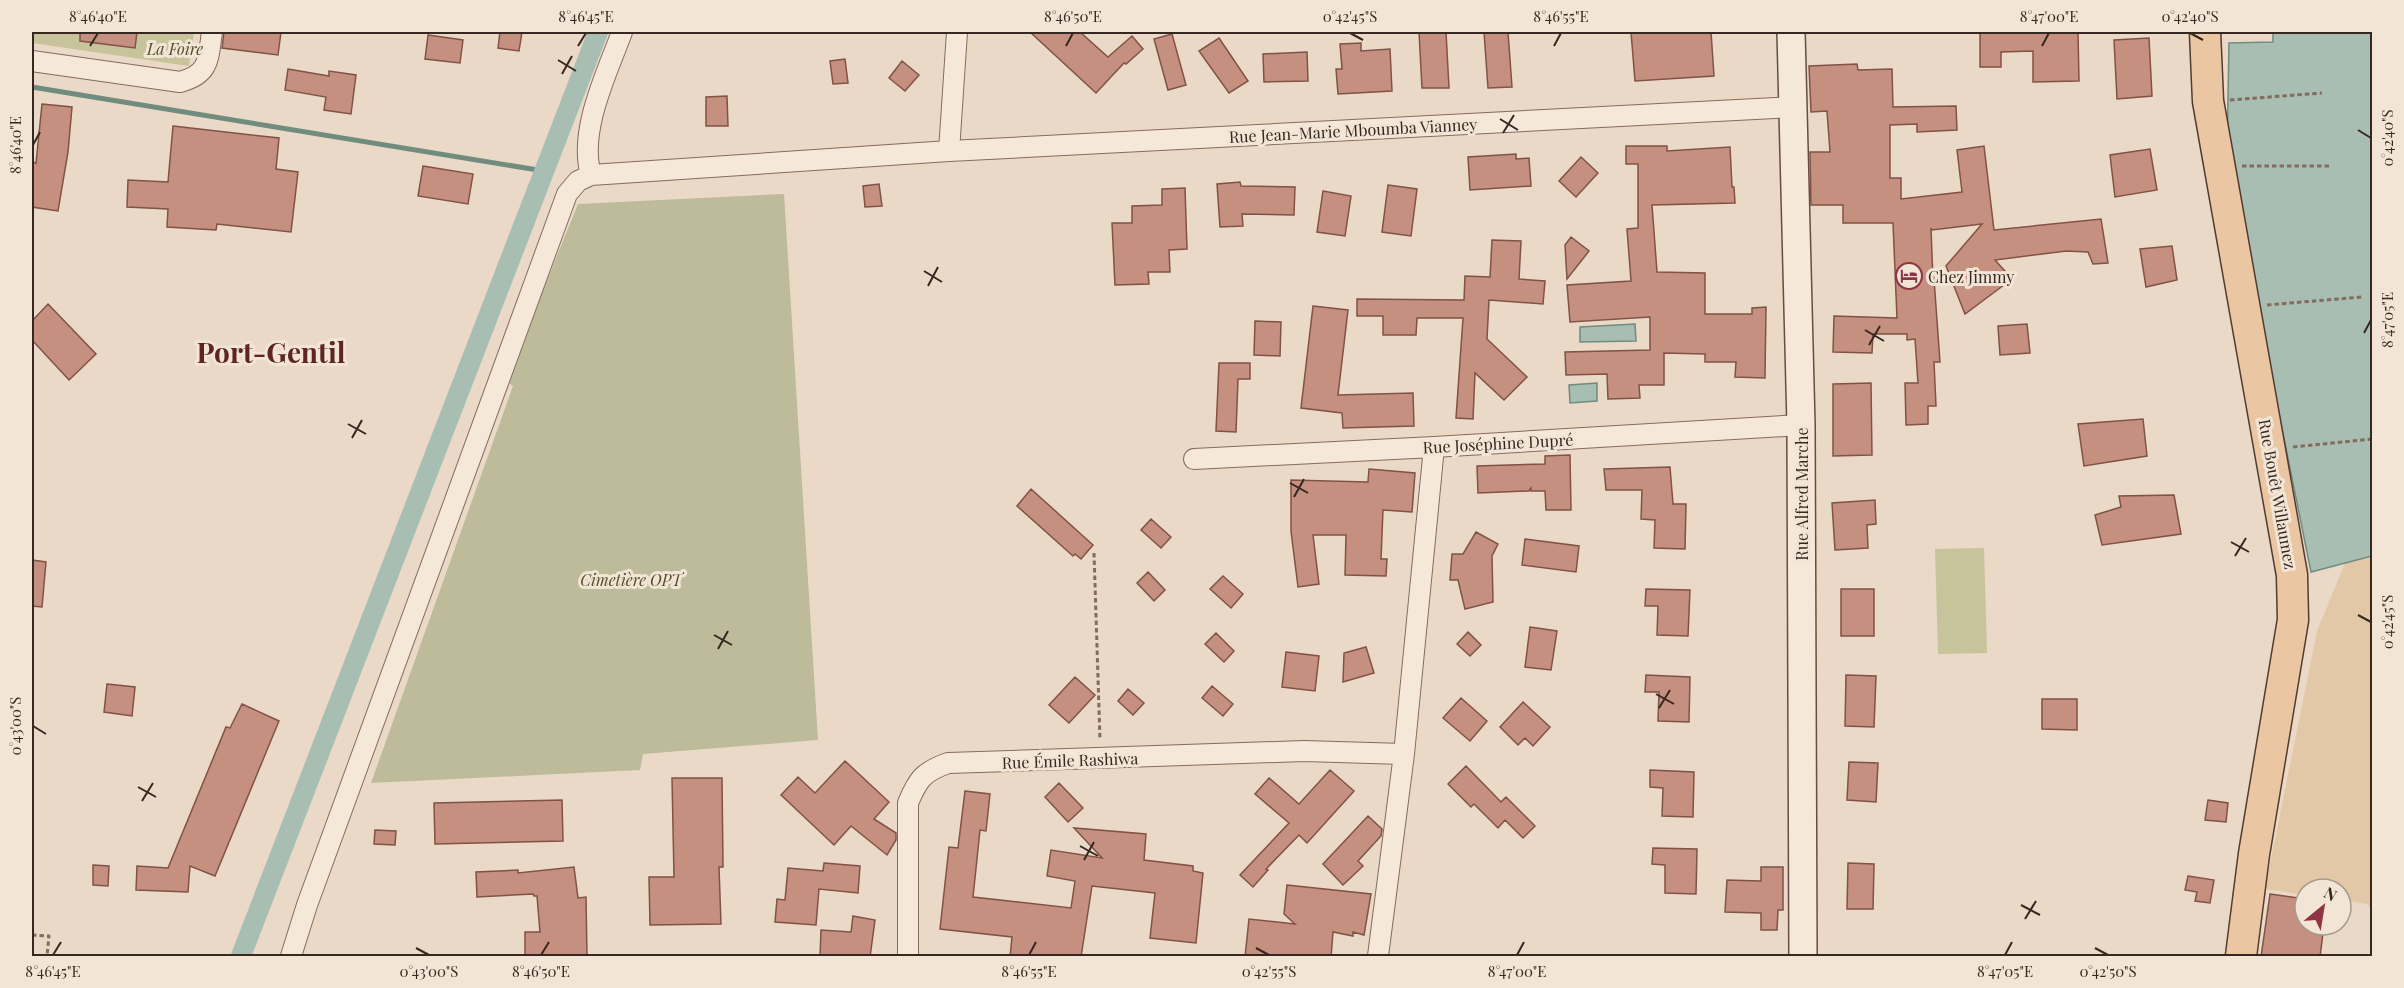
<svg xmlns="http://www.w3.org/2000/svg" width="2404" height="988" viewBox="0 0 2404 988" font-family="'Playfair Display',serif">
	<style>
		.green { fill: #c7c49c }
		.sand { fill: #e3c8a7 }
		.cemetery { fill: #bdbb9a }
		.water { fill: #a8beb3; stroke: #6f8c7f; stroke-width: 1.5 }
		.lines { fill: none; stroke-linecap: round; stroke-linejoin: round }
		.stream { stroke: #6f8c7f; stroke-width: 5 }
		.canal { stroke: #a8beb3; stroke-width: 20 }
		.building { fill: #c59080; stroke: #815246; stroke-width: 1.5 }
		.street-casing { stroke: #846b5e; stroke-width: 22 }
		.secondary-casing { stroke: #664d41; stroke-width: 30 }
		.primary-casing { stroke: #523b32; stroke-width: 33 }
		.path { stroke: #846b5e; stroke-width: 3; stroke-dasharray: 4.5 3; stroke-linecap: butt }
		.street { stroke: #f6e8d9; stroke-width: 20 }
		.secondary { stroke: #f6e8d9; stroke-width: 27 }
		.primary { stroke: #eac6a2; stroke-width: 30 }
		.ticks { fill: none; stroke: #362720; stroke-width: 2 }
		.labels { text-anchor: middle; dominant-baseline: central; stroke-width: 6; stroke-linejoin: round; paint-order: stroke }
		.park-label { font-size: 16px; font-style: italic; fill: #4e5029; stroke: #f2e5d6 }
		.street-label { font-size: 16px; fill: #362720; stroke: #f2e5d6 }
		.poi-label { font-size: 16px; fill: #362720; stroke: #f2e5d6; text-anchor: start }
		.town-label { font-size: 28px; font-weight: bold; fill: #5e2524; stroke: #f2e5d6 }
		.neatline { fill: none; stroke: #362720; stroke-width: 2 }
		.ticks-label { font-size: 15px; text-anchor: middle; fill: #362720 }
	</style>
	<rect width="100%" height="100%" fill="#ead9c7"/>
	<path class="green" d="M32,32H194L189,66L32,43Z
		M1984,548L1987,653L1938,654L1935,549Z"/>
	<path class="sand" d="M2372,556V911L2367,904L2341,900V889H2305V895L2265,889L2317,631L2345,563Z"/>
	<path class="cemetery" d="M784,194L818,740L643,754L640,770L371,783L513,386L506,381L578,204Z"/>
	<path class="water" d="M2273,32H2372V556L2311,572L2227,156L2229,43L2273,42Z
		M1635,324L1636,341L1580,342V327Z
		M1597,383V401L1570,403L1569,385Z"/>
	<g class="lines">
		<path class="stream" d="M32,87L544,171"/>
		<path class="canal" d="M241,956L598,32"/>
	</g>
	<path class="building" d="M80,32H137L135,48L80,41Z
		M224,32H281L278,55L222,48Z
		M500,32H522L519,51L498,48Z
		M1030,32H1080L1108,57L1132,36L1143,49L1126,64L1124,63L1096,93Z
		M1419,32H1446L1449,88H1422Z
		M1484,32H1508L1512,87L1488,88Z
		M1631,32H1711L1714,76L1635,81Z
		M1980,32H2078L2079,81L2033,82V51L2001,52V67H1980Z
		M1172,34L1186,85L1168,90L1154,39Z
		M428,35L463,40L460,63L425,59Z
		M1219,38L1248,81L1229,93L1199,51Z
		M2149,38L2152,96L2117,99L2114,40Z
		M1361,43V51L1390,49L1392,91L1338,94L1336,69H1342L1340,44Z
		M1307,52L1308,81L1264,82L1263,54Z
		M845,59L848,83L833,84L830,61Z
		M902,61L919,75L905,91L889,78Z
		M1857,64L1858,70L1892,69L1893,107L1956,106L1957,130L1917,132V124L1890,125V178H1901V199L1962,192L1957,150L1984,146L1994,230L2101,219L2108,263L2093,264L2088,252L2066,251L1995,260L2012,279L1965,314L1946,266L1982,224L1932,230L1931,228L1933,281L1934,279L1940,362H1934L1936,406H1928V424L1906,425L1905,383H1918L1915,339L1907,340V334H1873L1872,353L1833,352L1834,316L1897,318L1893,223H1843V205H1811L1810,152H1830L1827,111L1811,112L1809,66Z
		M288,69L329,76V71L356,75L351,114L324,110L326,97L285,90Z
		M727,96L728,126H706V97Z
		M42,104L72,107L68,152L58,211L32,207V162L36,163Z
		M173,126L279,138L276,169L298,172L291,232L217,224L216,230L167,227L168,209L127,207L128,180L168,182Z
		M1626,146H1667V151L1730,147L1732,187H1734L1735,203L1652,205L1657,272L1705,273V314H1752V308L1766,307L1765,378L1735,377L1736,362H1705V354L1664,353V385H1639L1640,398L1608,399L1607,374L1566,375L1565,352L1650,350V317L1570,322L1567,285L1631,281L1627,229L1638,228V164H1626Z
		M2150,149L2157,190L2115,197L2110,155Z
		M1516,154V159L1529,158L1531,186L1470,190L1468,157Z
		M1581,157L1598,173L1576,197L1559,181Z
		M423,166L473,174L468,204L418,196Z
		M1240,182L1241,186L1295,187L1294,215L1242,214L1243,226L1220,227L1217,184Z
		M879,184L882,206L865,207L863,186Z
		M1388,185L1417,189L1411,236L1382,232Z
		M1185,188L1187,249L1169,250L1170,272H1148L1149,284L1115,285L1112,223H1132V206L1162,205V189Z
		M1323,191L1351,196L1345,236L1317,232Z
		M1571,237L1589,251L1567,279L1565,245Z
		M1492,240L1521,241L1519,279L1545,281L1543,304L1489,300L1487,339L1527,377L1504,400L1475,373L1473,419L1456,418L1463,318H1417L1416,335H1383V316H1357V299L1464,300L1465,276L1490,277Z
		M2172,246L2177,280L2146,287L2140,249Z
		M48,304L96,354L69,380L32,340V321Z
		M1313,306L1348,310L1338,395L1413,393L1414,426L1343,428L1342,413L1301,408Z
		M1255,321L1281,322L1280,356L1254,355Z
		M2027,324L2030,353L2000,355L1998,326Z
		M1219,363H1250V379H1238L1236,432L1216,431Z
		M1871,383L1872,455L1833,456V384Z
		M2143,419L2147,456L2084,466L2078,424Z
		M1570,455L1571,510H1546L1545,491H1531V488L1529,491L1478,493L1477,466L1545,464V456Z
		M1670,467L1673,504H1686L1685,549L1654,548L1655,520L1641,519L1642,490H1606L1604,469Z
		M1369,469L1415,473L1412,512L1383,510L1381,559H1387L1386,576L1345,575L1346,535H1313L1319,584L1298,587L1291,531V480L1368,482Z
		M1031,489L1093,545L1081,559L1075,554L1073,556L1017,506Z
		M2174,495L2181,534L2102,545L2095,515L2121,507L2119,496Z
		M1875,500L1876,524L1867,525L1868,548L1835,550L1832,503Z
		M1151,519L1171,537L1161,548L1141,530Z
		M1476,532L1498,544L1492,556L1493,602L1465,609L1458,580H1450L1452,554H1463Z
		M1525,539L1579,546L1576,572L1522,565Z
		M32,560L46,562L42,607L32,606Z
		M1148,572L1165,590L1154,601L1137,583Z
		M1223,576L1243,594L1231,608L1210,589Z
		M1646,589L1690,590L1688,636L1657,635L1658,606H1645Z
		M1841,589H1874V636H1841Z
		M1530,627L1557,631L1551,670L1525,667Z
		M1468,632L1481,645L1470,656L1457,644Z
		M1216,633L1234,651L1224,662L1205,644Z
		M1366,647L1374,673L1343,682L1344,653Z
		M1286,652L1319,656L1315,691L1282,687Z
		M1646,675L1690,677L1689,722L1658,721L1659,692H1645Z
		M1846,675L1876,676L1874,727L1845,726Z
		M1075,677L1095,695L1069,723L1049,705Z
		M107,684L135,687L132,716L104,712Z
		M1212,686L1233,704L1223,716L1202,698Z
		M1128,689L1144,703L1133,715L1118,701Z
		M1461,698L1487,721L1470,741L1443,718Z
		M2042,699H2077V730L2042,729Z
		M1523,702L1550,727L1533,746L1525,738L1518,745L1500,727Z
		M242,704L279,721L215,876L190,866L188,892L136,890L137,866L168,868L226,727L230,728Z
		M845,761L889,802L874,819L896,833V840L887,855L851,826L834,845L781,795L798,777L815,793Z
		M1849,762L1878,763L1876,802L1847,800Z
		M1466,766L1501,802L1506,797L1535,826L1523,838L1505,820L1498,828L1474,804L1471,807L1448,784Z
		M1330,770L1354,791L1307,843L1299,835L1266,869L1268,870L1253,887L1240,875L1289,823L1255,794L1269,778L1299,804Z
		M1650,770L1694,772L1693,817L1662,816L1663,788L1650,787Z
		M672,778H722L723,867H719L721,924L650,925L649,877H674Z
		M1059,783L1083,808L1068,822L1045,797Z
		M965,791L990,794L986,831L980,830L973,897L1071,908L1075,881L1047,876L1051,850L1102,858L1074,828L1146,834L1144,860L1193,866V871L1203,873L1196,943L1150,938L1155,893L1092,886L1081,957H1010L1012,937L940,929L949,847L958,848Z
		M562,800L563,841L435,844L434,803Z
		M2208,800L2228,803L2226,822L2205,820Z
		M1368,816L1382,829L1381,836L1358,861L1363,866L1343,885L1323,864Z
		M375,830L396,831L395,845L374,844Z
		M1653,848L1697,849L1696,894L1665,893V865L1652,864Z
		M824,863L860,866L858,893L819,889L816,925L775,922L777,899L785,900L788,868L823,871Z
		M1848,863L1874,864L1873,909H1847Z
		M93,865L109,866L108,886L93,885Z
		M574,867L578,898L586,897L587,957H525V932H540L537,896H534L533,894L477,897L476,872L518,870V873Z
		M1761,867H1783V910H1778L1777,930H1761V913L1725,912L1727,880L1761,881Z
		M2188,876L2214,880L2210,903L2195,901L2197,892L2185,890Z
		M1287,885L1371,894L1364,935L1353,932V936L1333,932L1331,957H1245L1249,919L1295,924L1284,914Z
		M2270,894L2305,899V925H2324L2320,957H2261Z
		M853,916L875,920L870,957H820L821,930L851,932Z"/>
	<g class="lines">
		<defs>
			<path id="street" d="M32,61L180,82C210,74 208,59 212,32
				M949,151L957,32
				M591,175C578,131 607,73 622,32
				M1194,459L1434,447L1801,425
				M291,956L307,905L567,194L578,181L591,175L949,151L1793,107
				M908,956V803C918,779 923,772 948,763L1304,751L1404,754
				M1378,956L1404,754L1434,447"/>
			<path id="secondary" d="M1791,32L1801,425L1803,956"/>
			<path id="primary" d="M2205,32L2208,101L2292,575L2293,620L2254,854L2241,956"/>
		</defs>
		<use href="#street" class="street-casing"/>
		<use href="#secondary" class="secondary-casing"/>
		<use href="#primary" class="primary-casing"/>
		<path class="path" d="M2230,100L2322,93
			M2242,166H2330
			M2267,305L2362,297
			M2293,447L2372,439
			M1094,553L1100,740
			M32,935L49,936L47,956"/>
		<use href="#street" class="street"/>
		<use href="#secondary" class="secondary"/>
		<use href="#primary" class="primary"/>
	</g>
	<path class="ticks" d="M1350,33L1363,40M2190,33L2203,40M90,46L98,33M578,46L586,33M1066,46L1073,33M1554,46L1561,33M2042,46L2049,33M558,60L576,71M562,74L572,56M1500,119L1518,130M2358,130L2371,138M1503,133L1514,115M33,145L40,132M924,271L942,282M928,286L938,267M1865,330L1884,341M2364,333L2371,320M1869,345L1880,326M348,424L366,434M352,438L362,420M1290,483L1308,493M1294,497L1304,479M2231,542L2249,552M2235,556L2246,538M2358,615L2371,622M714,635L732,645M718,649L728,631M1656,694L1674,704M1659,708L1670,690M33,726L46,734M138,787L156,797M142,801L153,783M1080,846L1098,856M1084,860L1094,842M2021,905L2040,915M2025,919L2036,901M416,948L429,955M1256,948L1269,955M2095,948L2108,955M53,955L61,942M541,955L549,942M1029,955L1036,942M1517,955L1524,942M2005,955L2012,942"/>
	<defs>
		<symbol id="hotel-ring" viewBox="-11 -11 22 22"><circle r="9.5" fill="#f2e5d6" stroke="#8e3445" stroke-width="1.5"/><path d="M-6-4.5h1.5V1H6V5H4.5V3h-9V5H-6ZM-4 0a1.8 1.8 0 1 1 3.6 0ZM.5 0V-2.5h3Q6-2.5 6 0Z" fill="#8e3445"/></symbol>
	</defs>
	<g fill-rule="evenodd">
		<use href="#hotel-ring" x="1894" y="261" width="30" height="30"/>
	</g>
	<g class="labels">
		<g class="park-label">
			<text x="175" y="48">La Foire</text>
			<text x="631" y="579">Cimetière OPT</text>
		</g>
		<g class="street-label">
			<text transform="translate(1353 130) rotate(-3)">Rue Jean-Marie Mboumba Vianney</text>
			<text transform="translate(1498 443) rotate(-3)">Rue Joséphine Dupré</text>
			<text transform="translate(1801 494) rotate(-90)">Rue Alfred Marche</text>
			<text transform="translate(2278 494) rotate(80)">Rue Bouêt Willaumez</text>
			<text transform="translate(1070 760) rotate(-2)">Rue Émile Rashiwa</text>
		</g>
		<g class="poi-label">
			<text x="1928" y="276">Chez Jimmy</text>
		</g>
		<g class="town-label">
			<text x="271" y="351">Port-Gentil</text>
		</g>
	</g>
	<rect width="2404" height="988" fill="none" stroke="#f2e5d6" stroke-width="66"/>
	<g transform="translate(2323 907) rotate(30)"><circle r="28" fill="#f2e5d6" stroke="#a7998d" stroke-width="1.5"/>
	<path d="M0-4.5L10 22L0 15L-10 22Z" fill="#8e3445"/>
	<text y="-9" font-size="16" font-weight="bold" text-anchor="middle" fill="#362720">N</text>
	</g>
	<rect x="33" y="33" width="2338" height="922" class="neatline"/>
	<g class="ticks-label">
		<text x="98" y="22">8°46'40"E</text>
		<text x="586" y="22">8°46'45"E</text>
		<text x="1073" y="22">8°46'50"E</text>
		<text x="1350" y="22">0°42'45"S</text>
		<text x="1561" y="22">8°46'55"E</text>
		<text x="2049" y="22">8°47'00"E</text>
		<text x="2190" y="22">0°42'40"S</text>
		<text transform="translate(2388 138) rotate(-90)" y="5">0°42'40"S</text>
		<text transform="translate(16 145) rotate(-90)" y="5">8°46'40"E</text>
		<text transform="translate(2388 320) rotate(-90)" y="5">8°47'05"E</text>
		<text transform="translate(2388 622) rotate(-90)" y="5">0°42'45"S</text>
		<text transform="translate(16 726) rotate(-90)" y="5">0°43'00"S</text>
		<text x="53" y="977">8°46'45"E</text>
		<text x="429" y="977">0°43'00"S</text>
		<text x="541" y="977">8°46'50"E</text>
		<text x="1029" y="977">8°46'55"E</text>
		<text x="1269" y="977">0°42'55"S</text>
		<text x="1517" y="977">8°47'00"E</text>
		<text x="2005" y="977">8°47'05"E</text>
		<text x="2108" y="977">0°42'50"S</text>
	</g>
</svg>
